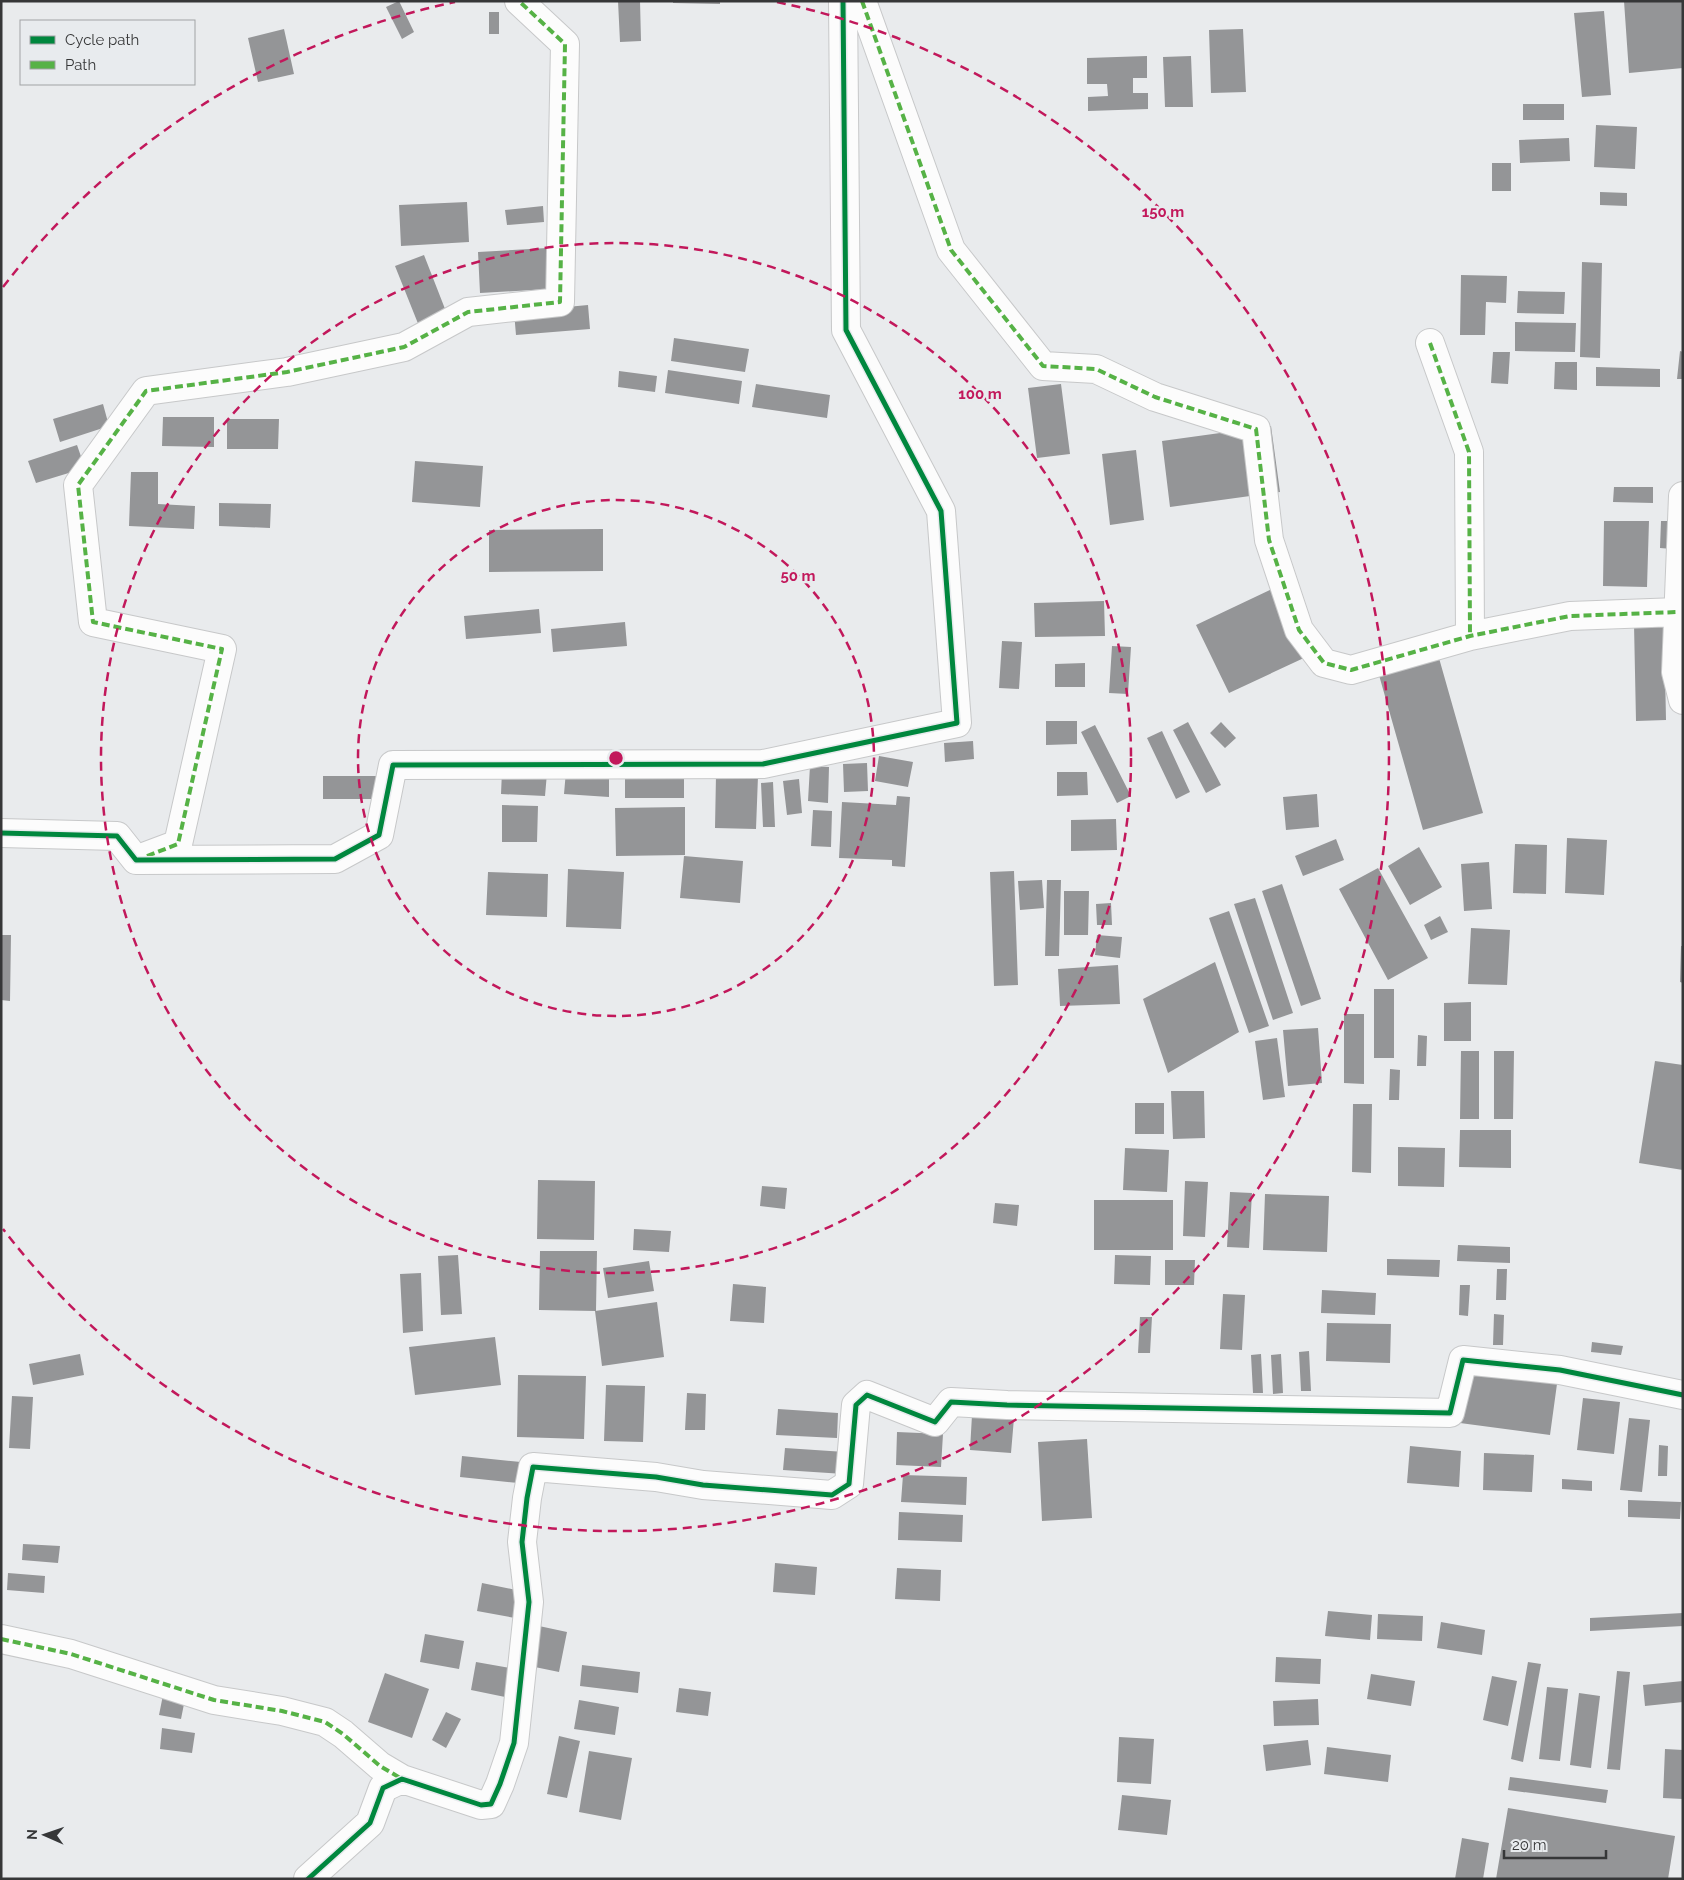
<svg xmlns="http://www.w3.org/2000/svg" width="1684" height="1880" viewBox="0 0 1684 1880" font-family="Raleway,sans-serif">
	<style>
		.building { fill: #949597 }
		.lines { fill: none; stroke-linecap: round; stroke-linejoin: round }
		.minor-casing { stroke: #c7c8c9; stroke-width: 30 }
		.minor { stroke: #fcfcfc; stroke-width: 28 }
		.quiet { stroke: #56b246; stroke-width: 4; stroke-dasharray: 8 4; stroke-linecap: butt }
		.cycleway-casing { stroke: #e8ebee; stroke-width: 8 }
		.cycleway { stroke: #00873e; stroke-width: 5 }
		.ring { fill: none; stroke: #c2185b; stroke-width: 2.5; stroke-dasharray: 9 6 }
		.centre { fill: #c2185b; stroke: #e8ebee; stroke-width: 2.5 }
		.ring-label { font-size: 15px; text-anchor: middle; font-weight: bold; fill: #c2185b; stroke: #e8ebee; stroke-width: 5; stroke-linejoin: round; paint-order: stroke }
	</style>
	<rect width="100%" height="100%" fill="#e9ebed"/>
	<path class="building" d="M399,1L414,32L402,39L386,7Z
		M618,1H640L641,41L620,42Z
		M673,1H720V4L673,3Z
		M1624,1H1683V68L1629,73Z
		M1604,11L1611,95L1582,97L1574,13Z
		M489,12H499V34H489Z
		M284,29L294,74L258,82L248,38Z
		M1243,29L1246,92L1211,93L1209,30Z
		M1147,56V78H1133V93H1148V109L1088,111V97L1108,96L1107,84H1087V58Z
		M1191,56L1193,107H1165L1163,57Z
		M1523,104H1564V120H1523Z
		M1596,125L1637,127L1635,169L1594,167Z
		M1569,138L1570,161L1520,163L1519,140Z
		M1492,163H1511V191H1492Z
		M1600,192L1627,193V206L1600,205Z
		M467,202L469,242L401,246L399,205Z
		M543,206L544,222L507,225L505,210Z
		M547,248L549,289L480,293L478,252Z
		M424,255L447,314L419,326L395,266Z
		M1582,262L1602,263L1600,358L1580,357Z
		M1461,275L1507,276L1506,303L1486,302L1485,335H1460Z
		M1518,291L1565,292L1564,314L1517,313Z
		M588,305L590,329L516,335L514,312Z
		M1515,322L1576,323L1575,352L1515,351Z
		M674,338L749,349L745,372L671,361Z
		M1680,351L1683,352V379H1677Z
		M1493,352H1510L1508,384L1491,383Z
		M1555,362H1577V390L1554,389Z
		M1596,367L1660,369V387L1596,386Z
		M668,370L742,381L739,404L665,393Z
		M619,371L657,376L655,392L618,387Z
		M756,384L830,395L827,418L752,407Z
		M1061,384L1070,454L1037,458L1028,388Z
		M103,404L109,426L60,442L53,419Z
		M163,417H214V447L162,446Z
		M227,419H279L278,449H227Z
		M1271,426L1280,492L1170,507L1162,441Z
		M77,445L85,468L36,483L28,461Z
		M1136,450L1144,520L1110,525L1102,454Z
		M415,461L483,466L480,507L412,502Z
		M131,472H158V504L195,506L194,529L129,526Z
		M1614,487H1653V503L1613,502Z
		M219,503L271,504L270,528L219,526Z
		M1604,521H1649L1647,587L1603,586Z
		M1661,521H1673L1672,549L1660,548Z
		M603,529V571L489,572V530Z
		M1274,588L1306,657L1229,693L1196,625Z
		M1104,601L1105,636L1035,637L1034,603Z
		M539,609L541,633L466,639L464,616Z
		M625,622L627,646L553,652L551,629Z
		M1634,624H1664L1666,720L1636,721Z
		M1002,641L1022,642L1019,689L999,688Z
		M1435,644L1483,813L1423,830L1375,661Z
		M1112,646L1131,647L1128,694L1109,693Z
		M1085,663V687H1055V664Z
		M1046,721H1077V744L1046,745Z
		M1188,722L1221,785L1206,793L1173,730Z
		M1221,722L1236,738L1225,748L1210,733Z
		M1095,725L1131,796L1117,803L1081,732Z
		M1162,731L1190,792L1176,799L1147,738Z
		M973,741L974,759L945,762L944,743Z
		M879,756L913,762L908,787L875,781Z
		M867,763L868,791L844,792L843,764Z
		M810,766L829,767L828,803L808,801Z
		M625,769H684V798H625Z
		M502,771L547,773L545,796L501,794Z
		M566,771L609,774V797L564,794Z
		M1057,772H1087L1088,795L1057,796Z
		M716,775L758,776L756,829L715,828Z
		M323,776H398L397,799H323Z
		M799,779L802,813L787,815L783,781Z
		M773,782L775,827H763L761,783Z
		M1317,794L1319,827L1286,830L1283,797Z
		M897,796L910,797L905,867L892,866V860L839,858L842,802L896,805Z
		M502,805L538,806L537,842H502Z
		M685,807V855L616,856L615,808Z
		M813,810L832,811L831,847L811,846Z
		M1116,819L1117,850L1071,851V820Z
		M1567,838L1607,840L1604,895L1565,893Z
		M1336,839L1344,860L1303,876L1295,856Z
		M1515,844L1547,845L1546,894L1513,893Z
		M1419,847L1442,887L1410,905L1388,866Z
		M684,856L743,861L740,903L680,898Z
		M1489,862L1492,909L1464,911L1461,864Z
		M1378,868L1428,958L1388,980L1339,889Z
		M568,869L624,872L621,929L566,927Z
		M1014,871L1018,985L994,986L990,872Z
		M488,872L548,874L547,917L486,915Z
		M1042,880L1044,908L1020,910L1018,881Z
		M1047,880H1061L1059,956H1045Z
		M1282,884L1321,999L1301,1006L1262,891Z
		M1064,891H1089L1088,935H1064Z
		M1255,898L1293,1013L1273,1020L1234,904Z
		M1111,903L1112,925H1097L1096,904Z
		M1229,911L1269,1026L1249,1033L1209,918Z
		M1440,916L1448,932L1431,940L1424,925Z
		M1471,928L1510,930L1507,985L1468,984Z
		M1,935H11L10,1001L1,1000Z
		M1097,935L1122,937L1120,958L1095,955Z
		M1681,946H1683V983L1680,982Z
		M1215,962L1239,1032L1168,1073L1143,999Z
		M1118,965L1120,1004L1060,1006L1058,969Z
		M1374,989H1394V1058H1374Z
		M1471,1002V1041H1444V1003Z
		M1344,1014H1364V1084L1344,1083Z
		M1318,1028L1322,1083L1288,1086L1283,1030Z
		M1418,1035L1427,1036L1426,1066H1417Z
		M1277,1038L1285,1097L1263,1100L1255,1041Z
		M1461,1051H1479V1119H1460Z
		M1494,1051H1514L1513,1119H1494Z
		M1655,1061L1683,1065V1170L1639,1163Z
		M1390,1069L1400,1070L1399,1100H1389Z
		M1171,1091H1204L1205,1138L1173,1139Z
		M1135,1103H1164V1134H1135Z
		M1353,1104H1372L1371,1173L1352,1172Z
		M1460,1130H1511V1168L1459,1167Z
		M1398,1147L1445,1148L1444,1187L1398,1186Z
		M1125,1148L1169,1150L1167,1192L1123,1190Z
		M538,1180L595,1181L594,1240L537,1239Z
		M1185,1181L1208,1182L1205,1237L1183,1236Z
		M762,1186L787,1188L785,1209L760,1206Z
		M1230,1192L1252,1193L1249,1248L1227,1247Z
		M1265,1194L1329,1196L1327,1252L1263,1250Z
		M1094,1200H1173V1250H1094Z
		M995,1203L1019,1205L1017,1226L993,1223Z
		M634,1229L671,1231L669,1252L633,1250Z
		M1458,1245L1510,1247V1263L1457,1261Z
		M540,1251H597L596,1311L539,1310Z
		M458,1255L462,1314L441,1315L438,1256Z
		M1115,1255L1151,1256L1150,1285L1114,1284Z
		M1387,1259L1440,1260L1439,1277L1387,1275Z
		M1165,1260H1195L1194,1285H1165Z
		M649,1261L654,1291L608,1298L603,1268Z
		M1497,1269H1507L1506,1300H1496Z
		M421,1273L423,1331L403,1333L400,1274Z
		M733,1284L766,1287L764,1323L730,1321Z
		M1460,1285H1470L1468,1316L1459,1315Z
		M1322,1290L1376,1293L1375,1315L1321,1313Z
		M1223,1294L1245,1295L1242,1350L1220,1349Z
		M657,1302L664,1357L602,1366L595,1311Z
		M1494,1314L1504,1315L1503,1345H1493Z
		M1140,1317H1152L1150,1353H1138Z
		M1327,1323L1391,1324L1390,1363L1326,1361Z
		M495,1337L501,1385L415,1395L409,1347Z
		M1592,1342L1623,1346L1621,1355L1591,1352Z
		M1470,1350L1560,1362L1550,1435L1460,1423Z
		M1309,1351L1311,1391H1301L1299,1352Z
		M80,1354L84,1375L33,1385L29,1364Z
		M1261,1354L1263,1393H1253L1251,1355Z
		M1281,1354L1283,1393L1273,1394L1271,1355Z
		M518,1375L586,1376L584,1439L517,1437Z
		M606,1385L645,1386L643,1442L604,1441Z
		M687,1393L706,1394L705,1430H685Z
		M12,1396L33,1397L30,1449L9,1448Z
		M1583,1398L1620,1402L1614,1454L1577,1450Z
		M778,1409L838,1413L837,1438L776,1435Z
		M972,1415L1014,1418L1011,1453L970,1450Z
		M1629,1418L1650,1420L1642,1492L1620,1490Z
		M897,1432L943,1434L941,1467L896,1465Z
		M1087,1439L1092,1518L1042,1521L1038,1442Z
		M1659,1445L1668,1446L1667,1476H1658Z
		M1410,1446L1461,1451L1459,1487L1407,1483Z
		M785,1448L845,1452L844,1474L783,1470Z
		M1484,1453L1534,1455L1532,1492L1483,1490Z
		M462,1456L521,1462L518,1483L460,1477Z
		M903,1475L967,1477L966,1505L901,1502Z
		M1562,1479L1592,1481V1491L1562,1489Z
		M1628,1500L1681,1502L1680,1519L1628,1517Z
		M899,1512L963,1515L962,1542L898,1540Z
		M23,1544L60,1546L58,1563L22,1560Z
		M775,1563L817,1567L815,1595L773,1592Z
		M897,1568L941,1570L940,1601L895,1599Z
		M8,1573L45,1576L44,1593L7,1590Z
		M482,1583L521,1591L515,1618L477,1611Z
		M1328,1611L1372,1615L1370,1640L1325,1636Z
		M1683,1613V1626L1590,1631V1618Z
		M1378,1614L1423,1616L1422,1641L1377,1639Z
		M1441,1622L1485,1630L1482,1655L1437,1648Z
		M539,1626L567,1632L559,1672L530,1666Z
		M425,1634L464,1641L459,1669L420,1662Z
		M1276,1657L1321,1659L1320,1684L1275,1682Z
		M476,1662L515,1669L510,1698L471,1690Z
		M1528,1662L1541,1664L1523,1762L1511,1759Z
		M582,1665L640,1672L638,1693L580,1686Z
		M1617,1671L1630,1672L1620,1770L1607,1769Z
		M385,1673L429,1689L412,1738L368,1722Z
		M1371,1674L1415,1681L1411,1706L1367,1699Z
		M167,1675L189,1679L181,1719L159,1715Z
		M1492,1676L1517,1681L1508,1726L1483,1720Z
		M1683,1681V1702L1645,1706L1643,1685Z
		M1547,1687L1568,1689L1560,1761L1539,1759Z
		M679,1688L711,1692L708,1716L676,1712Z
		M1579,1693L1600,1696L1591,1768L1570,1765Z
		M1318,1699L1319,1725L1274,1726L1273,1701Z
		M579,1700L619,1707L615,1735L574,1729Z
		M446,1712L461,1719L446,1748L432,1740Z
		M162,1728L195,1733L192,1753L160,1749Z
		M559,1736L580,1741L567,1798L547,1794Z
		M1119,1737L1154,1739L1151,1784L1117,1782Z
		M1308,1740L1311,1765L1266,1771L1263,1745Z
		M1327,1747L1391,1755L1388,1782L1324,1774Z
		M1665,1749L1683,1750V1799L1663,1798Z
		M589,1751L632,1758L621,1820L579,1812Z
		M1510,1777L1608,1790L1606,1803L1508,1790Z
		M1122,1795L1171,1800L1167,1835L1118,1830Z
		M1508,1808L1675,1836L1668,1879H1496Z
		M1462,1838L1489,1843L1483,1879H1455Z"/>
	<g class="lines">
		<defs>
			<path id="minor" d="M862,1L951,250L1043,366L1096,369L1155,397L1256,429L1269,540L1299,630L1324,663L1351,670L1470,636L1570,616L1678,612
				M1430,343L1469,452L1470,636
				M1683,496L1676,672L1683,700
				M1,833L117,836L136,860L335,859L379,835L393,765L763,764L957,723L941,511L846,330L843,1
				M146,856L178,844L222,649L93,622L78,485L146,391L287,372L404,347L468,312L560,302L565,44L519,1
				M1,1639L71,1654L214,1700L282,1711L325,1722L343,1734L380,1766L402,1779
				M308,1879L370,1823L383,1788L402,1779L481,1805L491,1804L500,1784L514,1743L529,1602L522,1542L527,1498L533,1467L656,1477L703,1485L832,1495L849,1484L856,1405L867,1395L935,1422L951,1402L1007,1405L1450,1413L1463,1360L1560,1370L1683,1395"/>
		</defs>
		<use href="#minor" class="minor-casing"/>
		<use href="#minor" class="minor"/>
		<path class="quiet" d="M862,1L951,250L1043,366L1096,369L1155,397L1256,429L1269,540L1299,630L1324,663L1351,670L1470,636L1570,616L1678,612
			M1430,343L1469,452L1470,636
			M147,856L178,844L222,649L93,622L78,485L146,391L287,372L404,347L468,312L560,302L565,44L519,1
			M1,1639L71,1654L214,1700L282,1711L325,1722L343,1734L380,1766L402,1779"/>
		<defs>
			<path id="cycleway" d="M1,833L117,836L136,860L335,859L379,835L393,765L763,764L957,723L941,511L846,330L843,1
				M308,1879L370,1823L383,1788L402,1779L481,1805L491,1804L500,1784L514,1743L529,1602L522,1542L527,1498L533,1467L656,1477L703,1485L832,1495L849,1484L856,1405L867,1395L935,1422L951,1402L1007,1405L1450,1413L1463,1360L1560,1370L1683,1395"/>
		</defs>
		<use href="#cycleway" class="cycleway-casing"/>
		<use href="#cycleway" class="cycleway"/>
	</g>
	<g class="ring">
		<circle cx="616" cy="758" r="258"/>
		<circle cx="616" cy="758" r="515"/>
		<path d="M3 287A773 773 0 0 1 455 2M777 2A773 773 0 1 1 3 1229"/>
	</g>
	<circle cx="616" cy="758" r="8" class="centre"/>
	<g class="ring-label">
		<text x="1163" y="217">150 m</text>
		<text x="980" y="399">100 m</text>
		<text x="798" y="581">50 m</text>
	</g>
	<rect width="1684" height="1880" fill="none" stroke="#363738" stroke-width="5"/>
	<rect x="20" y="20" width="175" height="65" fill="#e8ebee" stroke="#a1a3a5"/>
	<rect x="30" y="36" width="25" height="8" fill="#00873e" stroke="#a1a3a5"/>
	<text x="65" y="45" font-size="15" fill="#363738">Cycle path</text>
	<rect x="30" y="61" width="25" height="8" fill="#56b246" stroke="#a1a3a5"/>
	<text x="65" y="70" font-size="15" fill="#363738">Path</text>
	<g transform="translate(45 1835) rotate(272)" stroke="#e8ebee" stroke-width="4" paint-order="stroke">
	<path d="M0-4L9 19L0 12L-9 19Z" fill="#363738"/>
	<text y="-8" font-size="14" font-weight="bold" text-anchor="middle" fill="#363738">N</text>
	</g>
	<path d="M1504 1850v8h102v-8" fill="none" stroke="#363738" stroke-width="2.5"/>
	<text x="1512" y="1850" font-size="15" fill="#363738" stroke="#e8ebee" stroke-width="4" paint-order="stroke">20 m</text>
</svg>
